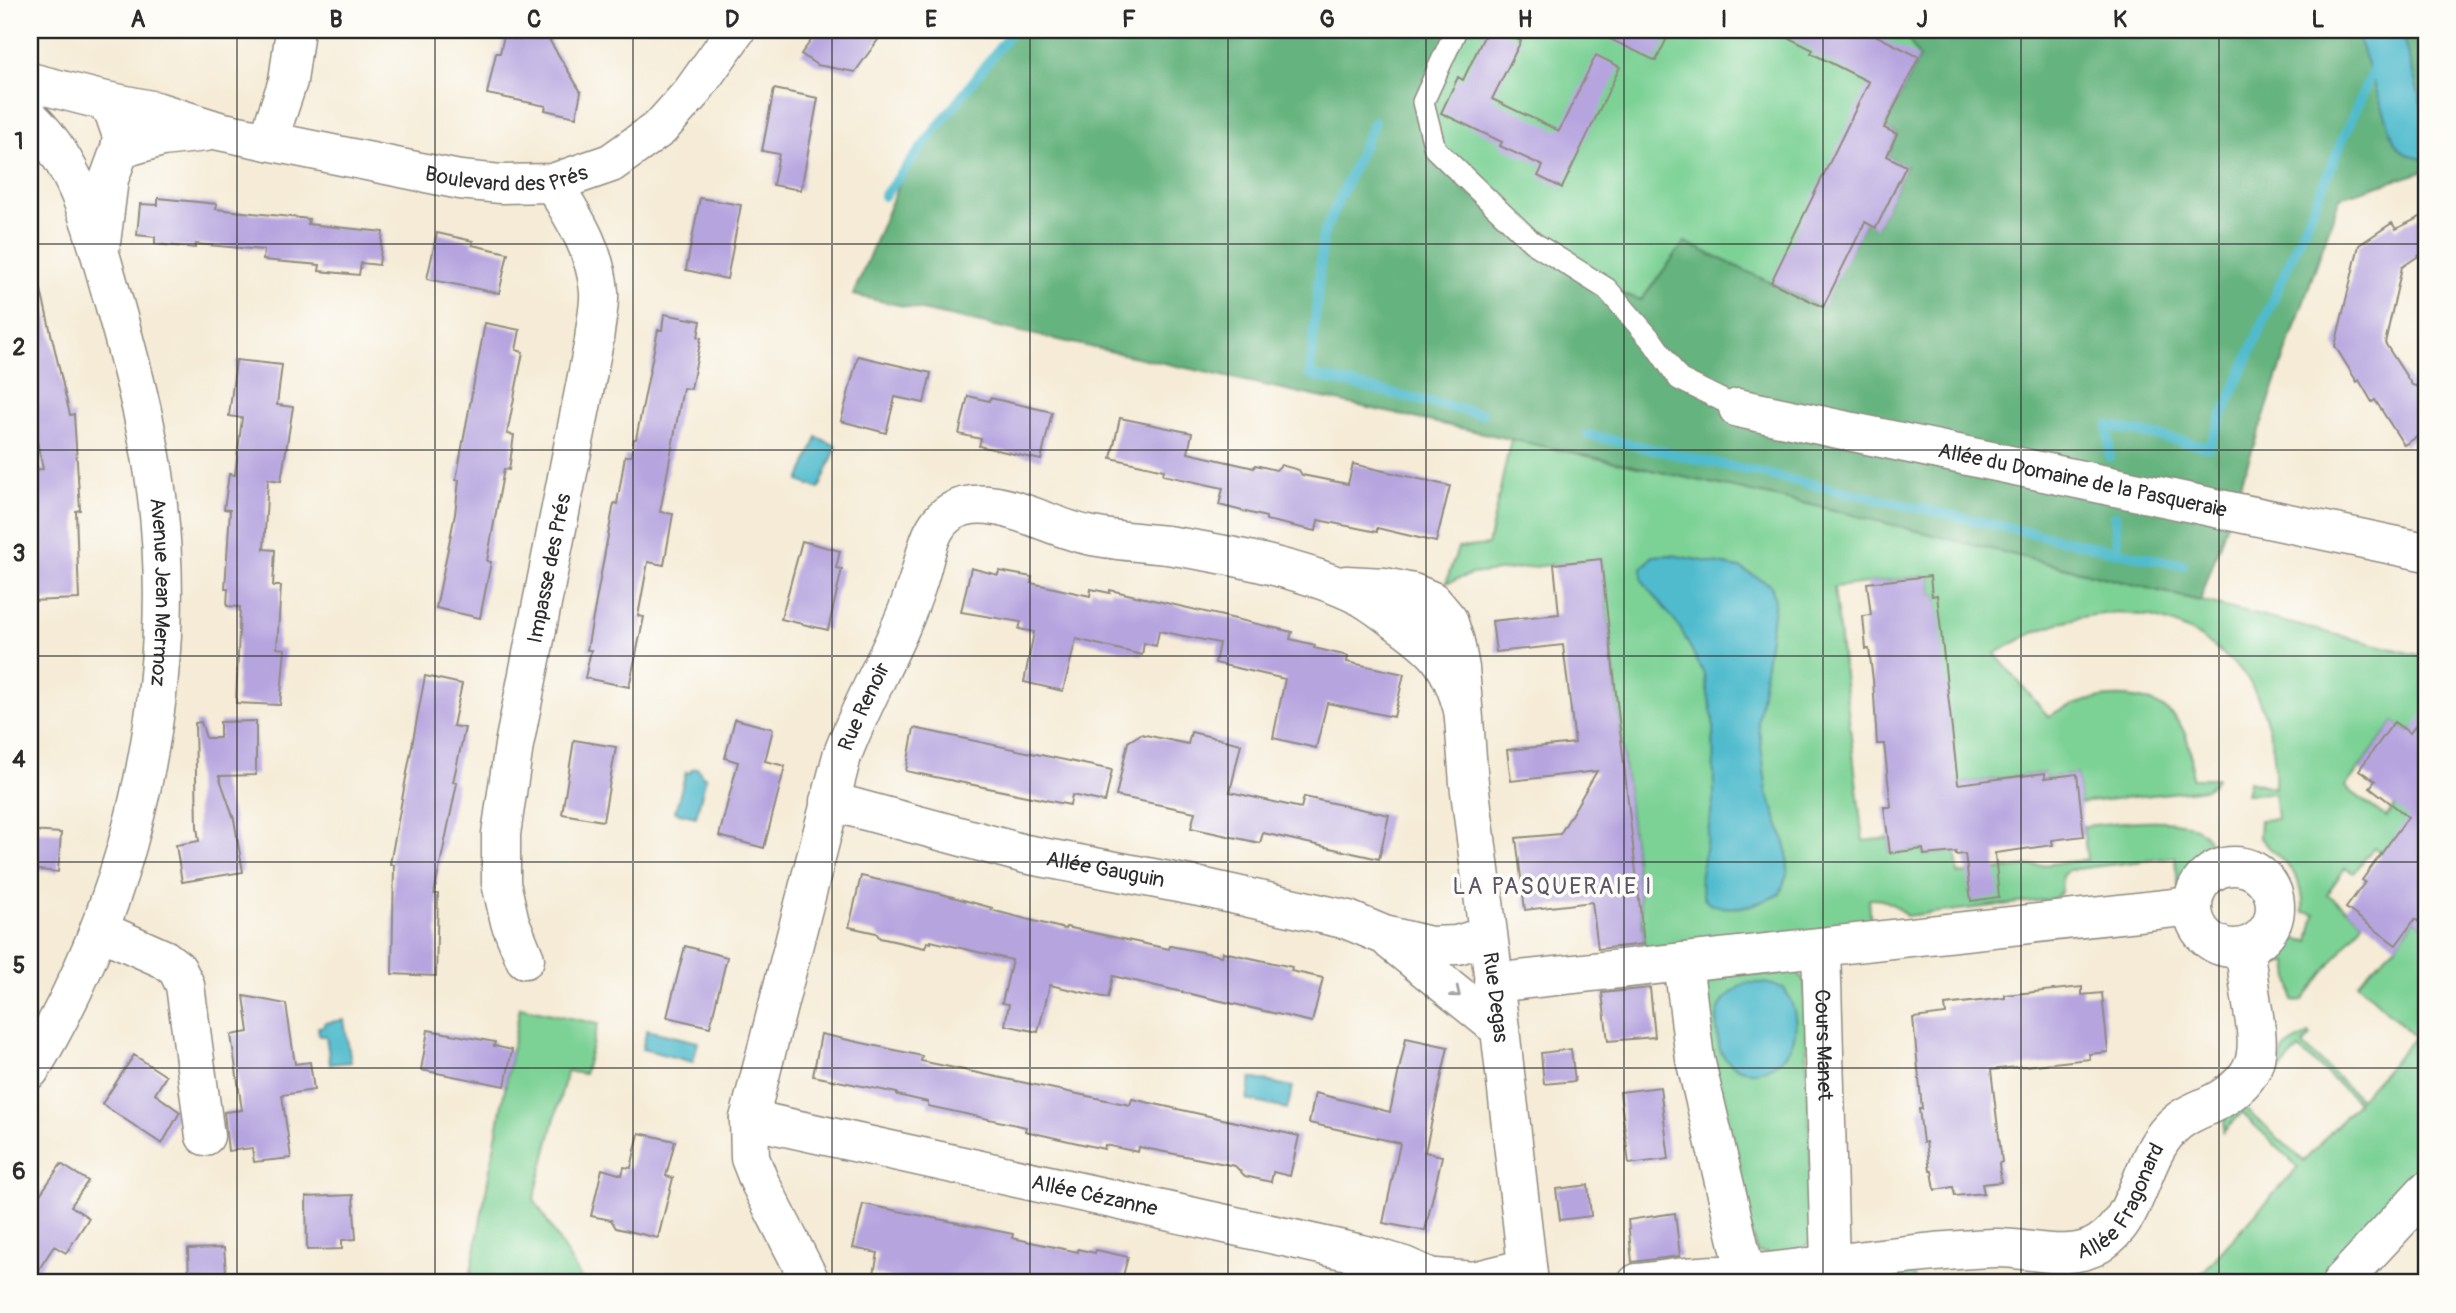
<svg xmlns="http://www.w3.org/2000/svg" width="2456" height="1313" viewBox="0 0 2456 1313" font-family="Pangolin,sans-serif">
	<style>
		.green { fill: #7cd195; stroke: #547e60; stroke-width: 2 }
		.forest { fill: #65b37e; stroke: #486f54; stroke-width: 2 }
		.water { fill: #50bbcd; stroke: #3e737c; stroke-width: 2 }
		.lines { fill: none; stroke-linecap: round; stroke-linejoin: round }
		.stream { stroke: #50bbcd; stroke-width: 10 }
		.building { fill: #b6a4df }
		.service-casing { stroke: #908b80; stroke-width: 24 }
		.minor-casing { stroke: #908b80; stroke-width: 41 }
		.tertiary-casing { stroke: #908b80; stroke-width: 41 }
		.service { stroke: #fff; stroke-width: 21 }
		.minor { stroke: #fff; stroke-width: 38 }
		.tertiary { stroke: #fff; stroke-width: 38 }
		.oneway { stroke: #a0a0a0 }
		.grid { fill: none; stroke: #2b2b2b; stroke-width: 2; stroke-opacity: 0.55 }
		.labels { text-anchor: middle; dominant-baseline: central; stroke-width: 7; stroke-linejoin: round; paint-order: stroke }
		.street-label { font-size: 21px; fill: #2b2b2b; stroke: #fdfcf7 }
		.neighbourhood-label { font-size: 23px; letter-spacing: 2px; fill: #5c556a; stroke: #fdfcf7 }
		.neatline { fill: none; stroke: #2b2b2b; stroke-width: 2.5 }
		.grid-label { font-size: 23px; text-anchor: middle; font-weight: bold; fill: #2b2b2b }
	</style>
	<rect width="100%" height="100%" fill="#fdfcf7"/>
	<filter id="ink" filterUnits="userSpaceOnUse"><feTurbulence type="fractalNoise" baseFrequency=".0143" numOctaves="2"/><feDisplacementMap in="SourceGraphic" scale="14" xChannelSelector="R" yChannelSelector="G"/><feConvolveMatrix kernelMatrix="1 2 1 2 8 2 1 2 1" color-interpolation-filters="sRGB"/></filter>
	<filter id="wash" filterUnits="userSpaceOnUse"><feTurbulence type="fractalNoise" baseFrequency=".00686" numOctaves="4" result="noise"/><feDisplacementMap in="SourceGraphic" scale="28" xChannelSelector="R" yChannelSelector="G"/><feGaussianBlur stdDeviation="1.57" result="paint"/><feColorMatrix in="noise" values="0 0 0 0 0 0 0 0 0 0 0 0 0 0 0 0 0 1.4 0 .05"/><feComposite in="paint" operator="in"/></filter>
	<g filter="url(#wash)">
		<rect width="100%" height="100%" fill="#f5ebd6"/>
		<path class="green" d="M1455,30H1903L1919,57L1884,127L1897,134L1906,166L1876,228L1864,222L1823,307L1641,300L1607,289L1532,242L1435,149L1423,102Z
			M1511,439L1825,508L2426,657V735L2415,727L2410,733L2394,722L2345,787L2386,817L2395,805L2413,818L2381,853L2374,847L2354,873L2345,868L2327,894L2364,921L2303,1000L2293,1001L2288,962L2263,968C2261,952 2272,948 2282,937L2309,941L2315,914L2303,912C2306,873 2281,861 2259,837L2260,820L2277,819L2274,793L2246,794L2249,781L2275,788C2277,751 2268,714 2249,681C2243,670 2232,662 2223,654C2187,623 2142,608 2094,615C2060,619 2025,635 1995,654L2048,716C2093,691 2173,681 2189,746C2192,756 2192,768 2192,778H2216L2213,783L2206,789L2080,803L2077,774L2045,778L2044,773L1949,785L1937,595L1932,596L1930,577L1926,576L1834,587L1863,841L1888,838L1890,853L1923,849L1924,855L1956,852L1958,874L2087,860L2083,826C2112,824 2219,804 2210,856L2202,862L2179,890L2175,857L2068,870L2062,876L2061,892L2053,899L1906,916C1896,904 1885,898 1869,899L1871,926L1645,949L1601,559L1472,574L1446,583L1458,548L1488,545Z
			M2415,919L2426,928V1164L2385,1213L2318,1283H2193L2298,1167L2242,1113L2223,1132L2225,1118L2256,1089L2262,1090L2245,1109L2304,1161L2358,1102L2299,1049L2281,1069C2279,1044 2291,1046 2309,1034L2311,1036L2303,1045L2360,1099L2415,1037L2357,983L2396,945Z
			M1794,969L1805,982L1813,1238C1800,1257 1777,1256 1757,1252L1717,1123L1703,983L1714,973Z
			M520,1007L598,1024L584,1074L567,1071L534,1199L584,1283H469Z
			M2040,1263L2056,1268L2073,1279L2069,1283H2036Z
			M1913,1266L1915,1283H1842L1844,1281Z"/>
		<path class="forest" d="M1010,30H1455L1423,102L1435,149L1532,242L1607,289L1641,300L1685,242L1822,307L1865,222L1876,227L1906,166L1887,156L1897,134L1884,128L1919,57L1903,30H2422L2426,54V171L2340,197L2200,601L1825,508L853,295L908,162Z"/>
		<path class="water" d="M2355,30H2401L2426,119V159C2412,158 2403,154 2395,143Z
			M817,437L837,446L819,489L799,481Z
			M1672,555L1740,568L1771,585L1775,600L1758,722L1767,792L1787,849L1788,871L1780,894C1757,905 1726,916 1704,899L1700,880L1714,795L1713,719L1704,674L1680,628L1642,580V568L1653,556Z
			M698,768L702,776L706,777L696,817L675,812L686,772L690,773L692,769Z
			M1746,983H1765L1784,988C1825,1054 1746,1100 1720,1050C1718,1044 1718,1035 1717,1029C1714,1006 1728,993 1746,983Z
			M344,1020L351,1062L330,1064L326,1036H319L318,1027L324,1026V1023Z
			M647,1030L698,1042L693,1062L642,1049Z
			M1251,1078L1293,1087L1287,1109L1247,1100Z"/>
		<g class="lines">
			<path class="stream" d="M1374,122L1323,235L1310,375L1482,414
				M884,196L1013,30
				M1588,435L2118,552L2115,516
				M2110,457L2108,426L2209,447L2376,63
				M2118,552L2183,565"/>
		</g>
		<g id="blocks">
			<path class="building" d="M521,30L545,33L581,92L576,117L545,110L546,106L487,94L496,53H500L504,36L519,40Z
				M819,30H885L855,72L817,65L801,54Z
				M1487,30H1498L1521,41L1492,99L1559,131L1596,55L1620,67L1562,188L1538,176L1543,166L1500,146L1502,142L1441,113L1458,77L1463,80Z
				M1591,30H1671L1656,61Z
				M1773,30H1865L1919,57L1884,128L1897,134L1887,156L1906,166L1876,228L1865,222L1823,307L1771,282L1869,82L1811,53L1813,50Z
				M774,89L818,98L801,190L773,185L779,154L762,151Z
				M158,198L217,204L216,209L309,219L308,224L383,232L379,265L361,263L359,275L319,271L320,265L263,260L264,250L196,244L195,248L155,244V237L137,235L140,204L158,205Z
				M700,198L741,205L727,279L686,270Z
				M2426,214V251L2402,267L2385,343L2412,385L2426,389V431L2404,445L2375,400L2372,402L2359,380L2357,382L2335,346L2359,245L2392,223L2396,229Z
				M437,233L473,241L472,245L508,253L499,293L427,279Z
				M41,290L70,415L74,414L80,510L76,511L79,599L30,601V543H34L31,470L43,469L30,409V291Z
				M664,314L701,321L698,337L701,338L691,389L683,388L660,512L673,514L664,565L648,562L638,616L644,617L629,687L585,678L591,650H587L614,503L617,504L625,456H631L634,439H636L658,330H662Z
				M485,323L520,330L516,350L523,352L507,434L514,435L509,470L504,469L487,561L491,562L480,618L436,608L455,514L459,480H456Z
				M858,356L931,373L924,403L895,397L886,433L841,421Z
				M236,360L282,365L277,405L293,407L281,481L268,479L264,549L275,550L273,586H281L277,648L285,649L280,705L236,703L240,607L227,606L228,589H225L230,510L224,509L229,474L235,475L242,418L229,416Z
				M968,396L989,401L990,398L1052,412L1041,460L979,446L981,439L959,434Z
				M1120,418L1192,433L1188,453L1254,468L1255,465L1276,470L1281,465L1299,470L1302,475L1348,484L1353,464L1450,486L1436,542L1377,528V532L1318,520L1316,531L1266,520V517L1219,505L1223,488L1163,475L1164,470L1111,458Z
				M802,541L840,551L836,568L842,569L828,630L781,619Z
				M1601,559L1644,944L1598,949L1592,902L1525,910L1516,838L1560,834L1597,771L1511,781L1507,750L1575,743L1563,645L1496,652L1492,621L1559,614L1554,564Z
				M971,568L998,575L999,571L1032,577L1031,583L1090,596L1091,589L1110,593V590L1292,632L1290,639L1315,645L1314,648L1348,656L1347,662L1404,674L1394,717L1327,703L1316,748L1273,738L1285,679L1215,663L1219,643L1159,631L1156,646L1144,643L1142,655L1076,639L1063,691L1024,682L1034,632L1019,629L1021,622L961,612Z
				M1930,576L1932,596L1937,595L1958,784L2045,773V778L2077,774L2084,836L2052,840L2053,845L1995,853L1999,897L1971,901L1965,854L1956,855V852L1924,855L1923,849L1890,853L1884,807H1891L1884,744H1877L1873,680L1869,649H1866L1863,616L1871,615L1867,583Z
				M425,676L462,684L453,726L465,728L453,782L457,783L434,894H438L436,976L392,974L394,865L390,864Z
				M2426,711V928L2415,919L2396,945L2346,908L2365,882L2362,880L2408,817L2370,787L2375,781L2359,770L2394,722L2410,733Z
				M735,719L773,729L765,761L785,766L764,848L719,836L738,762L725,758Z
				M256,721V775L219,776L234,819L243,872L182,882L176,845L199,841L197,827L195,723L201,722L206,738H220V722Z
				M914,728L1112,770L1105,802L1072,795L1070,805L906,771Z
				M1191,732L1241,744L1230,792L1301,808L1304,797L1389,815L1379,859L1263,833L1260,843L1191,828L1195,812L1116,796L1128,742L1141,734L1188,744Z
				M574,740L616,747L603,821L562,814Z
				M30,831L61,833L58,872L30,869Z
				M861,876L942,894L992,908L991,910L1065,929L1066,927L1169,949L1170,946L1222,956L1223,952L1292,967L1291,971L1323,978L1312,1022L1113,976L1108,998L1050,985L1038,1032L1005,1025L1009,1004L1002,1003L1012,960L931,941V943L927,942L925,948L880,938L876,933L849,927Z
				M685,946L727,957L710,1027L667,1017Z
				M2082,987V995L2102,993L2108,1052L2089,1054L2090,1059L1991,1070L2002,1162L1999,1163L2001,1182L1982,1184L1984,1193L1955,1196L1953,1187L1935,1190L1932,1171H1930L1926,1142L1923,1143L1919,1109H1922L1913,1018L1946,1014L1945,1005L2005,998V995Z
				M1650,988L1655,1037L1608,1041L1602,993Z
				M244,996L286,1004L295,1064L310,1062L314,1090L282,1095L291,1158L254,1162L252,1148L228,1151L224,1112L242,1110L231,1035L249,1032Z
				M428,1030L495,1042L494,1046L512,1050L505,1086L421,1070Z
				M821,1034L922,1056L921,1061L1130,1105L1132,1099L1299,1136L1290,1176L1273,1172L1271,1182L1245,1176L1235,1166L1190,1157L1139,1147L1138,1152L1105,1145L1104,1149L1025,1131L1026,1127L928,1106V1102L897,1095V1093L813,1076Z
				M1406,1038L1448,1047L1425,1152L1442,1156L1425,1231L1383,1223L1400,1143L1309,1123L1315,1093L1390,1112Z
				M1571,1049L1575,1081L1544,1084L1541,1053Z
				M134,1055L166,1076L155,1094L180,1112L162,1144L102,1104Z
				M1660,1087L1669,1159L1629,1164L1620,1092Z
				M639,1133L675,1141L666,1176L673,1178L658,1238L616,1228L611,1220L591,1216L602,1169L622,1175L624,1167L631,1168Z
				M61,1164L88,1181L71,1206L89,1218L66,1253L54,1246L30,1283V1209Z
				M1588,1185L1591,1216L1560,1220L1556,1189Z
				M353,1195L356,1239L342,1240V1249L307,1250L306,1197Z
				M863,1204L1013,1234L1012,1238L1078,1252V1249L1095,1253L1096,1250L1128,1257L1121,1283H915L874,1274L878,1253L853,1248Z
				M1675,1213L1680,1256L1632,1262L1628,1220Z
				M224,1248L227,1283H189L188,1249Z"/>
		</g>
	</g>
	<g filter="url(#ink)">
		<use href="#blocks" fill-opacity="0" stroke="#908b80" stroke-width="2"/>
		<g class="lines">
			<defs>
				<path id="service" d="M1456,30L1423,102L1435,149L1532,242L1607,289L1653,342L1679,379L1738,408"/>
				<g id="minor">
					<path id="s1" d="M101,100L156,111L219,131L460,180L501,184L553,183L611,163L660,128L692,92L736,30"/>
					<path d="M268,141L288,81L295,30"/>
					<path d="M120,149L162,137L206,132"/>
					<path id="s2" d="M1738,408L2426,552"/>
					<path id="s3" d="M1346,585L1385,587L1413,593L1432,601L1448,620L1455,642L1460,668L1469,783L1500,1029L1529,1283"/>
					<path id="s4" d="M829,801L1025,854L1205,888L1295,908L1348,920L1384,935L1430,946L1457,945L1487,936"/>
					<circle cx="2234" cy="907" r="41"/>
					<path d="M99,930L164,959L177,969L185,985L205,1136"/>
					<path d="M1391,941L1500,1029"/>
					<path id="s5" d="M1821,947L1830,1264L1828,1283"/>
					<path id="s6" d="M525,959L510,922L501,883V834L514,745L594,341C595,325 600,308 599,292C596,251 574,218 553,183"/>
					<path d="M1683,962L1695,1059L1748,1283"/>
					<path d="M1493,983L2192,906"/>
					<path id="s7" d="M749,1119L1375,1257L1404,1266L1443,1283"/>
					<path d="M1436,1278L1474,1281L1527,1268"/>
					<path id="s8" d="M811,1283L759,1181L750,1158L749,1119L842,756C864,696 899,642 918,581C926,557 928,526 951,512C990,488 1048,528 1088,535C1114,541 1140,542 1167,545C1226,554 1307,569 1360,596C1373,603 1384,612 1395,620C1435,648 1450,662 1463,710"/>
					<path id="s9" d="M1637,1283C1658,1281 1679,1277 1700,1276C1716,1274 1732,1276 1748,1274C1830,1266 1912,1251 1995,1248C2028,1247 2069,1263 2099,1244C2140,1218 2139,1162 2170,1129C2185,1112 2206,1109 2224,1097C2264,1071 2259,1045 2252,1004C2249,985 2247,966 2244,947"/>
				</g>
				<g id="tertiary">
					<path d="M30,82L101,100L113,110L122,136L120,149L109,179L101,243"/>
					<path id="s10" d="M30,118C81,167 95,238 114,303C130,360 145,416 154,474C184,675 135,897 30,1070"/>
					<path d="M2341,1283L2426,1191"/>
				</g>
			</defs>
			<use href="#service" class="service-casing"/>
			<use href="#minor" class="minor-casing"/>
			<use href="#tertiary" class="tertiary-casing"/>
			<use href="#service" class="service"/>
			<use href="#minor" class="minor"/>
			<use href="#tertiary" class="tertiary"/>
		</g>
		<defs><path id="oneway-chevron" d="M-2-3.5L2.5 0L-2 3.5" fill="none" stroke-width="1.6" stroke-linecap="round" stroke-linejoin="round" transform="scale(1.75)"/></defs>
		<use class="oneway" href="#oneway-chevron" transform="translate(1456 993) rotate(39)"/>
	</g>
	<path class="grid" d="M237,30V1283M435,30V1283M633,30V1283M832,30V1283M1030,30V1283M1228,30V1283M1426,30V1283M1624,30V1283M1823,30V1283M2021,30V1283M2219,30V1283M30,244H2426M30,450H2426M30,656H2426M30,862H2426M30,1068H2426"/>
	<g class="labels">
		<g class="street-label">
			<text stroke="none"><textPath href="#s1" startOffset="415">Boulevard des Prés</textPath></text>
			<text stroke="none"><textPath href="#s2" startOffset="352">Allée du Domaine de la Pasqueraie</textPath></text>
			<text stroke="none"><textPath href="#s6" startOffset="399">Impasse des Prés</textPath></text>
			<text stroke="none"><textPath href="#s10" startOffset="500">Avenue Jean Mermoz</textPath></text>
			<text stroke="none"><textPath href="#s8" startOffset="607">Rue Renoir</textPath></text>
			<text stroke="none"><textPath href="#s4" startOffset="285">Allée Gauguin</textPath></text>
			<text stroke="none"><textPath href="#s3" startOffset="494">Rue Degas</textPath></text>
			<text stroke="none"><textPath href="#s5" startOffset="98">Cours Manet</textPath></text>
			<text stroke="none"><textPath href="#s9" startOffset="513">Allée Fragonard</textPath></text>
			<text stroke="none"><textPath href="#s7" startOffset="354">Allée Cézanne</textPath></text>
		</g>
		<g class="neighbourhood-label">
			<text x="1553" y="886">LA PASQUERAIE I</text>
		</g>
	</g>
	<rect width="2456" height="1313" fill="none" stroke="#fdfcf7" stroke-width="77"/>
	<rect x="38" y="38" width="2380" height="1236" class="neatline"/>
	<g class="grid-label">
		<text x="138" y="27">A</text>
		<text x="336" y="27">B</text>
		<text x="534" y="27">C</text>
		<text x="732" y="27">D</text>
		<text x="931" y="27">E</text>
		<text x="1129" y="27">F</text>
		<text x="1327" y="27">G</text>
		<text x="1525" y="27">H</text>
		<text x="1724" y="27">I</text>
		<text x="1922" y="27">J</text>
		<text x="2120" y="27">K</text>
		<text x="2318" y="27">L</text>
		<text x="19" y="149">1</text>
		<text x="19" y="355">2</text>
		<text x="19" y="561">3</text>
		<text x="19" y="767">4</text>
		<text x="19" y="973">5</text>
		<text x="19" y="1179">6</text>
	</g>
</svg>
